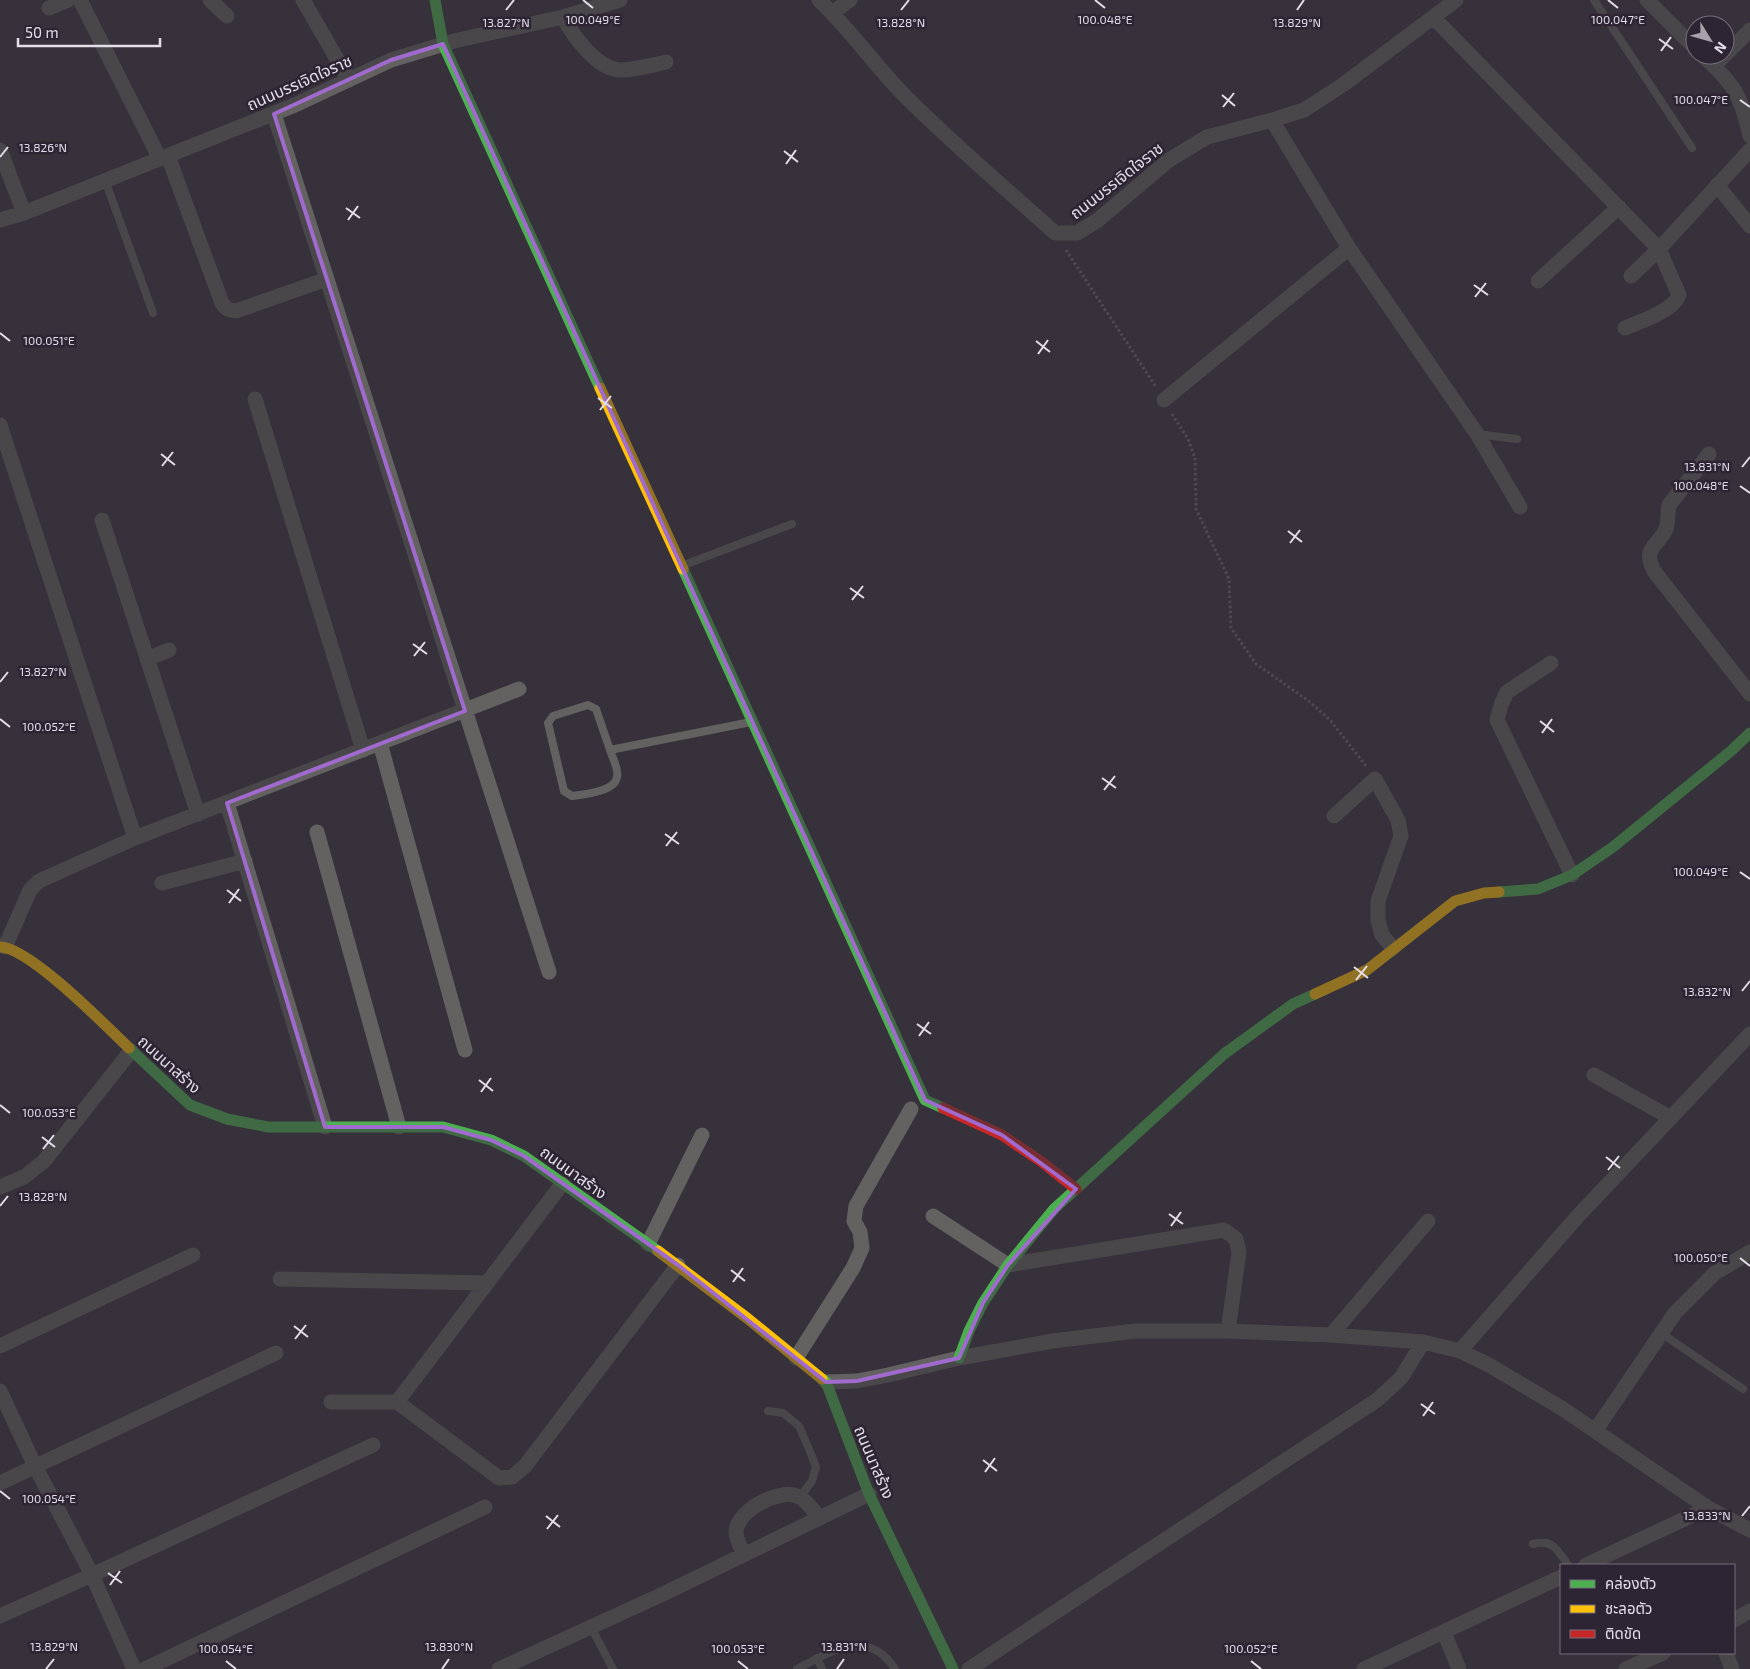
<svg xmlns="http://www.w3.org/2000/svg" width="1750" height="1669" viewBox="0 0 1750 1669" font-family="'Exo 2','Noto Sans Thai',sans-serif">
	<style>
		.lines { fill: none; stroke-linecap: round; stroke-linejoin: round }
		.path { stroke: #6c6a6b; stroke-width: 3; stroke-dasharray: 2.5 2.5; stroke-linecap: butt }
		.lane { stroke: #636261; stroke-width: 8 }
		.street { stroke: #636261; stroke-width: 15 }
		.fast { stroke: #4caf50; stroke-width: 11 }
		.slow { stroke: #ffc107; stroke-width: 11 }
		.jam { stroke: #c62828; stroke-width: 11 }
		.marked { fill: none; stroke: #a06ace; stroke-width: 4; stroke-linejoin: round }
		.ticks { fill: none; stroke: #e4dee9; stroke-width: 2 }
		.labels { text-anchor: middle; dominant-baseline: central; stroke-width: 5; stroke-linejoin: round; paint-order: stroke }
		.street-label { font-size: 16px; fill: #e4dee9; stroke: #2d2434 }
		.ticks-label { font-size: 12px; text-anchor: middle; fill: #e4dee9; stroke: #2d2434; stroke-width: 5; stroke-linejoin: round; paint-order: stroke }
	</style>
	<rect width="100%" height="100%" fill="#36313a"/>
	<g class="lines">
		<path class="path" d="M1066,250L1156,387
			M1172,414L1188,439L1195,458L1196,509L1229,579L1231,628L1256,664L1310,702L1330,720L1366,766"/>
		<path class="lane" d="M1594,0L1692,148
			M105,180L153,313
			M1477,434L1517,439
			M684,565L792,524
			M610,750L596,709L588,705L553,716L548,723L564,791L572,796C584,794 615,792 617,777C619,769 612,757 610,750L751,722
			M1661,1333L1743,1389
			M768,1411L783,1413L799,1426L811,1454L816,1467L812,1481L800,1497
			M1533,1544C1554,1539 1557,1550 1568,1565
			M591,1627L613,1669
			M817,1658L822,1669
			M797,1669C831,1651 868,1627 895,1669"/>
		<path class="street" d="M80,0L160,159
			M210,0L227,16
			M303,0L349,80
			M819,0C851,30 875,66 906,97C953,144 1005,188 1055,233H1077L1098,220L1169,160L1207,137L1272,120L1304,110L1344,84L1456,0
			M1647,0L1695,48
			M49,8L68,0
			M832,13L850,0
			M563,17C573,36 597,69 620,70C636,70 652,65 666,62
			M1433,17L1659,249L1679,295C1674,311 1639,322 1625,328
			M1702,55C1733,83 1741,94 1750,136
			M1714,66L1750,30
			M274,114L549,972
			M0,150L24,213
			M168,156L222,303L227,309L236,311L327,279
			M1717,185L1750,226
			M0,220L24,213L295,105L391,60L454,41L563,17L620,0
			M1349,248L1477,434L1520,507
			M1631,276L1659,249L1750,150
			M1538,281L1619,207
			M255,399L363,750
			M1164,400L1349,248L1272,120
			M0,425L135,838
			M1709,454L1669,505C1667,513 1669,521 1666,529C1657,548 1642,547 1654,571L1750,694
			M102,520L198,814
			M147,659L169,650
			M1551,663L1507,692L1501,705L1497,720L1572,875
			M380,743L465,1050
			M227,803L325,1127
			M1334,816L1375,779L1398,820L1401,836L1378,901V920L1382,935L1393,948
			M317,832L399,1127
			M162,883L245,861
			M5,947L30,890L39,881L135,838L519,689
			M1594,1075L1671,1118
			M562,1184L397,1402L499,1478L512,1477L525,1466L678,1265
			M0,1187L24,1177L44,1161L131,1051
			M933,1216L1008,1265L1224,1230L1236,1239L1239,1252L1228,1331
			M648,1244L702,1135
			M280,1279L487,1283
			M1331,1335L1428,1221
			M0,1346L193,1255
			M1460,1351L1577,1217L1750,1034
			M796,1358L853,1268L862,1248L860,1232L854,1221L856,1206L911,1109
			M826,1382L857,1381L888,1375L959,1358L1053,1341L1135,1331H1228L1331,1335L1423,1342L1460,1351L1489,1365L1563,1409L1708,1508L1750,1530
			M0,1391L35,1466L92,1575L134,1669
			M331,1402H397
			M1595,1431L1675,1313L1715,1273L1750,1252
			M0,1483L276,1353
			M744,1554C741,1548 736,1539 736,1532C737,1510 778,1489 797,1496C806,1499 813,1511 820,1518
			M1586,1565L1708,1508
			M0,1616L92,1575L373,1445
			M1734,1620L1750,1611
			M1444,1632L1459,1669
			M1726,1653L1732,1669
			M145,1669L485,1507
			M499,1669L661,1595L869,1494
			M969,1669L1377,1400L1401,1378L1423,1342
			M1364,1669L1561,1577
			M1626,1669L1663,1653"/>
		<path class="fast" d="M435,0L443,44L600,388
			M683,569L925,1100L943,1108
			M1499,892L1538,889L1572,875L1613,847L1731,751L1750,733
			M129,1048L190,1105L227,1119L268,1127H443L491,1140L524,1156L658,1251
			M959,1358L969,1331L983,1303L1008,1265L1054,1209L1224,1054L1293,1004L1315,994
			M822,1379L826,1382L869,1494L953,1669"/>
		<path class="slow" d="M600,388L683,569
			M0,947C29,947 106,1026 129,1048
			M1315,994L1367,970L1455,901L1484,893L1499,892
			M658,1251L747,1318L822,1379"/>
		<path class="jam" d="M943,1108L1002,1135L1042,1162L1076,1189"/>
	</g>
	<path d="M0 0H1750V1669H0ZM443,44L925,1100L1002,1135L1076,1189L1008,1265L983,1303L959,1358L857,1381L826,1382L678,1265L524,1156L491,1140L443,1127H325L227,803L465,711L274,114L391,60Z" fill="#36313a" fill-opacity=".55" fill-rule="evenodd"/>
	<path class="marked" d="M443,44L925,1100L1002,1135L1076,1189L1008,1265L983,1303L959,1358L857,1381L826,1382L678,1265L524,1156L491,1140L443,1127H325L227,803L465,711L274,114L391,60Z"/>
	<path class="ticks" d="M583,0L593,8M1095,0L1105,8M1608,0L1618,8M506,10L514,0M901,10L909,0M1297,10L1304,0M1659,39L1673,49M1661,51L1671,37M1222,95L1235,106M1740,100L1750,107M1223,107L1234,93M784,151L798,162M0,157L8,147M786,164L796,150M346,208L360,218M348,220L358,206M1474,285L1488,295M1475,297L1486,283M0,333L10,341M1036,341L1050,352M1038,354L1048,340M598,398L612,408M600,410L611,396M161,454L175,465M162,466L173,452M1742,467L1750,457M1740,486L1750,493M1288,531L1302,542M1290,543L1300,530M850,588L864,598M852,600L863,586M413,644L427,654M414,656L425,642M0,682L8,672M0,719L10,727M1540,721L1554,732M1542,733L1552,719M1102,778L1116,788M1104,790L1115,776M665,834L679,844M666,846L677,832M1740,872L1750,879M227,890L241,901M229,903L239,889M1354,967L1368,978M1356,980L1367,966M1742,991L1750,981M917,1024L931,1034M919,1036L929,1022M479,1080L493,1091M481,1092L491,1078M0,1105L10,1113M42,1137L55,1147M43,1149L54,1135M1606,1157L1620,1168M1608,1170L1619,1156M0,1206L8,1196M1169,1214L1183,1224M1171,1226L1181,1212M1740,1258L1750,1266M731,1270L745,1281M733,1282L743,1268M294,1326L308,1337M295,1339L306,1325M1421,1404L1435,1414M1423,1416L1433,1402M983,1460L997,1471M985,1472L995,1458M0,1491L10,1499M546,1516L560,1527M1742,1516L1750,1506M547,1529L558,1515M108,1573L122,1583M110,1585L120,1571M226,1661L236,1669M738,1661L748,1669M1251,1661L1261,1669M46,1669L54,1659M442,1669L449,1659M837,1669L844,1659"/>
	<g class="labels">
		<g class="street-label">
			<text transform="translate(299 82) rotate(-24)">ถนนบรรเจิดใจราช</text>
			<text transform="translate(1116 180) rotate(-38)">ถนนบรรเจิดใจราช</text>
			<text transform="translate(170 1064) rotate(42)">ถนนนาสร้าง</text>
			<text transform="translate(574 1172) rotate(36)">ถนนนาสร้าง</text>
			<text transform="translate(875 1462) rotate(67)">ถนนนาสร้าง</text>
		</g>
	</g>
	<g class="ticks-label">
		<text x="1618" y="24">100.047°E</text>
		<text x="593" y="24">100.049°E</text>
		<text x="1105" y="24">100.048°E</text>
		<text x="506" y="27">13.827°N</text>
		<text x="901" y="27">13.828°N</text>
		<text x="1297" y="27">13.829°N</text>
		<text x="1701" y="104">100.047°E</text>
		<text x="43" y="152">13.826°N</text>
		<text x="49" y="345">100.051°E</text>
		<text x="1707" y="471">13.831°N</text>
		<text x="1701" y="490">100.048°E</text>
		<text x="43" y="676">13.827°N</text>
		<text x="49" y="731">100.052°E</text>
		<text x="1701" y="876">100.049°E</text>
		<text x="1707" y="996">13.832°N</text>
		<text x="49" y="1117">100.053°E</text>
		<text x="43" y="1201">13.828°N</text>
		<text x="1701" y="1262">100.050°E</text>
		<text x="49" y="1503">100.054°E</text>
		<text x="1707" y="1520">13.833°N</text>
		<text x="54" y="1651">13.829°N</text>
		<text x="449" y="1651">13.830°N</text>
		<text x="844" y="1651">13.831°N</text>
		<text x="226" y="1653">100.054°E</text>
		<text x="738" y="1653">100.053°E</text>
		<text x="1251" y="1653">100.052°E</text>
	</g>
	<rect x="1560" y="1564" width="175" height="90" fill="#2d2434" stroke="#766e7c"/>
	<rect x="1570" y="1580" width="25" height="8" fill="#4caf50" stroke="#766e7c"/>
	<text x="1605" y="1589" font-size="15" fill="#e4dee9">คล่องตัว</text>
	<rect x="1570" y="1605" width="25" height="8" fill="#ffc107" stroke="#766e7c"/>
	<text x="1605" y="1614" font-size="15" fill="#e4dee9">ชะลอตัว</text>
	<rect x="1570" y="1630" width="25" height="8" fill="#c62828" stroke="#766e7c"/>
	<text x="1605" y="1639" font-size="15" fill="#e4dee9">ติดขัด</text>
	<g transform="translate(1710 40) rotate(127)"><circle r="24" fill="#2d2434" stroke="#766e7c"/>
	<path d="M0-4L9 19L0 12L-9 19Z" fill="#a7a1ac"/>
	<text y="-8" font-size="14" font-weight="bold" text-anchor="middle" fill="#e4dee9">N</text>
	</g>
	<path d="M18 38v8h142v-8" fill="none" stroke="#e4dee9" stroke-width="2.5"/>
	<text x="25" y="38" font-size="15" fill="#e4dee9" stroke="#2d2434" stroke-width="4" paint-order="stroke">50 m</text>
</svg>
